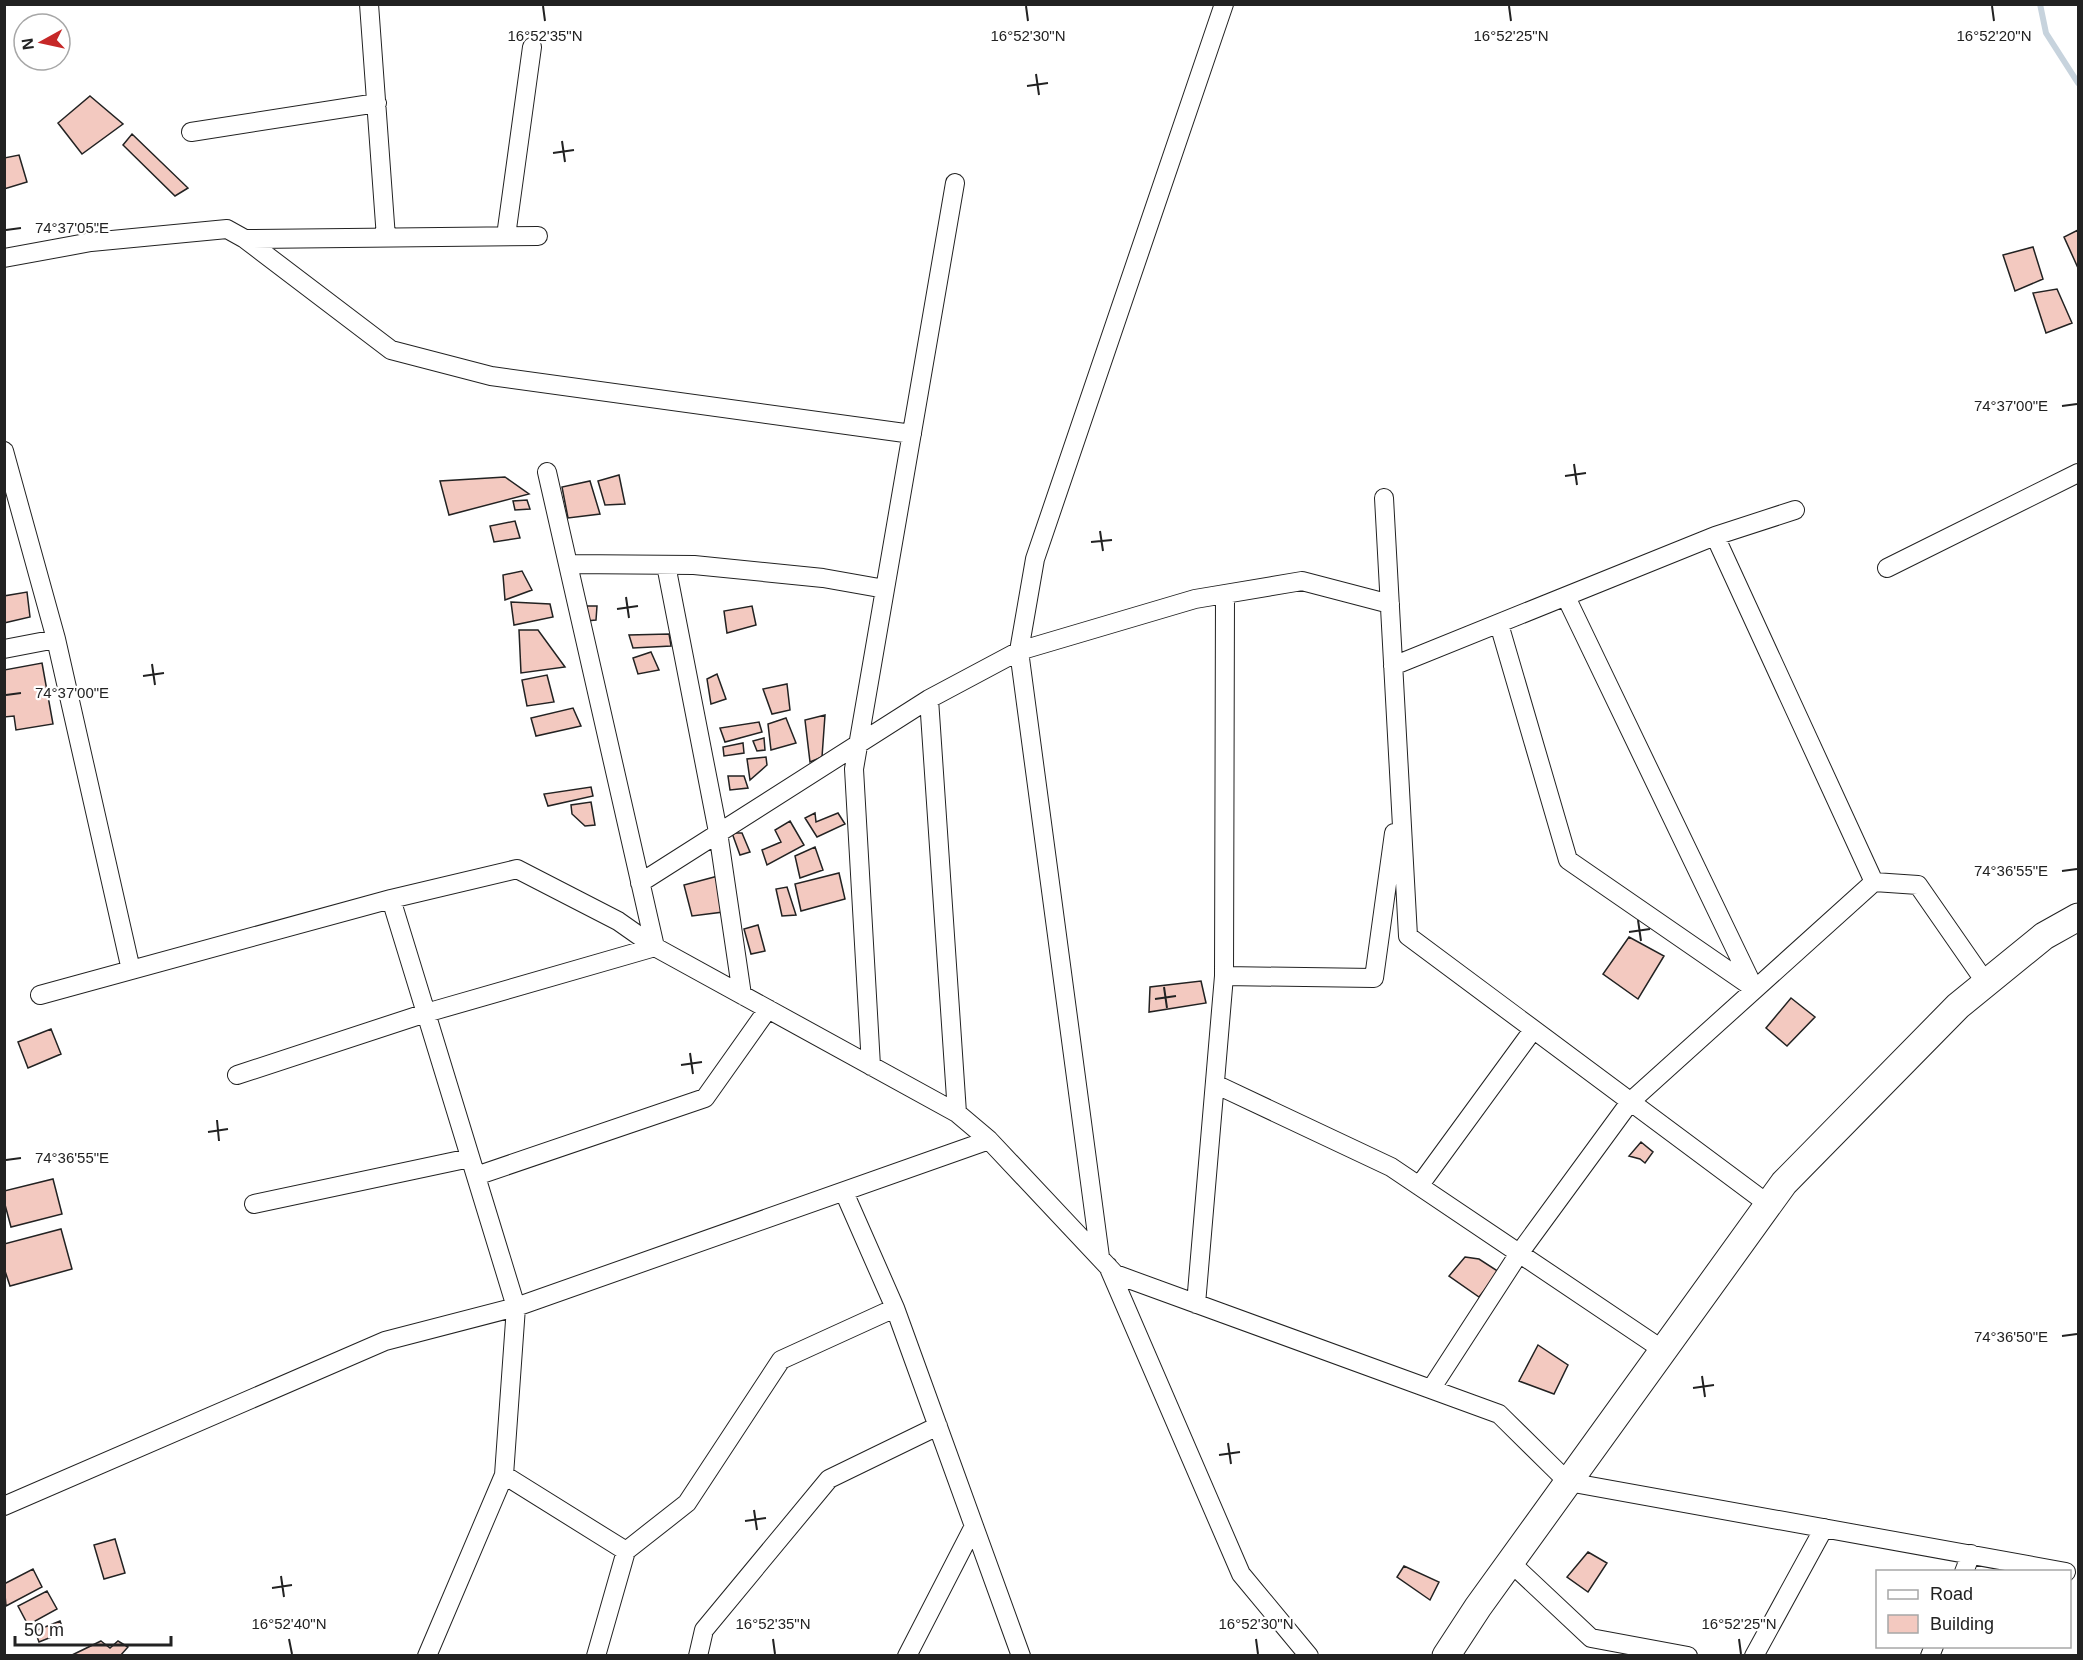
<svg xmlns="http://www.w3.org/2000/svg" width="2083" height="1660" viewBox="0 0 2083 1660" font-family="Helvetica,sans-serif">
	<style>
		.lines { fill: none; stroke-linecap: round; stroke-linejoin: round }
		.stream { stroke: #c7d3dd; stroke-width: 6 }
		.building { fill: #f3c9c0; stroke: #222; stroke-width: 1.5 }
		.street-casing { stroke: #222; stroke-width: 20 }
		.secondary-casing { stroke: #222; stroke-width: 29 }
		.street { stroke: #fff; stroke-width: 18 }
		.secondary { stroke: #fff; stroke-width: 27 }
		.ticks { fill: none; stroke: #222; stroke-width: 2 }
		.ticks-label { font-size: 15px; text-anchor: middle; fill: #222; stroke: #fff; stroke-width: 4.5; stroke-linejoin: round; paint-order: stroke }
	</style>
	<rect width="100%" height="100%" fill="#fff"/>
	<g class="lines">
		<path class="stream" d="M2040,4L2046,33L2078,83"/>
	</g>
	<path class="building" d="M90,96L123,124L82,154L58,123Z
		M132,134L188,188L175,196L123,145Z
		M19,155L27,182L4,189V158Z
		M2078,230V268L2064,237Z
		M2033,247L2043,279L2015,291L2003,255Z
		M2057,289L2072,323L2046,333L2033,293Z
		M619,475L625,504L605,505L598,481Z
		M505,477L529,494L449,515L440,481Z
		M590,481L600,514L568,518L562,487Z
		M527,500L530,509L515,510L513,501Z
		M515,521L520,538L494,542L490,526Z
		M522,571L532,590L505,600L503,575Z
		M27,592L30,617L4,623V596Z
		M511,602L550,604L553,617L514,625Z
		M582,606H597L596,620L586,621Z
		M752,606L756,625L727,633L724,611Z
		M519,630H538L565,667L521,673Z
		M669,634L671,646L633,648L629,635Z
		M651,652L659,670L638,674L633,658Z
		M42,663L53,724L16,730L14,716L4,717V670Z
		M717,674L726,699L711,704L707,679Z
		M547,675L554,702L527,706L522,680Z
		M787,684L790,710L772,714L763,689Z
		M573,708L581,726L536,736L531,718Z
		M825,715L822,757L810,762L805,720Z
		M786,718L796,743L771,750L768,724Z
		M759,722L762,732L725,742L720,728Z
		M764,738L765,750L757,751L753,741Z
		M743,743L744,753L724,756L723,747Z
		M766,757L767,765L750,780L747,759Z
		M728,776H744L748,788L730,790Z
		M591,787L593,796L548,806L544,794Z
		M591,802L595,825L585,826L572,814L571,805Z
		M815,813L816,822L838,813L845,824L817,837L805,818Z
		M790,821L804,845L767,865L762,850L781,842L775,830Z
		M732,833H742L750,852L740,855Z
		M815,847L823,870L800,878L795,856Z
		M839,873L845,899L801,911L795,884Z
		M718,876L723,912L692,916L684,885Z
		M787,887L796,915L782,916L776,889Z
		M758,925L765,951L751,954L744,929Z
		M1629,937L1664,956L1638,999L1603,974Z
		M1201,981L1206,1003L1149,1012L1150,987Z
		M1791,998L1815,1017L1787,1046L1766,1028Z
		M51,1029L61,1054L28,1068L18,1042Z
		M1641,1142L1653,1152L1645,1163L1640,1159L1629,1156Z
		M53,1179L62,1214L11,1227L4,1201V1191Z
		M61,1229L72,1269L10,1286L4,1268V1244Z
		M1465,1257L1479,1259L1499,1272L1479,1297L1449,1276Z
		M1538,1345L1568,1365L1554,1394L1519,1381Z
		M115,1539L125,1573L104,1579L94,1545Z
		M1588,1552L1607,1563L1588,1592L1567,1577Z
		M1404,1566L1439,1582L1430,1600L1397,1577Z
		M33,1569L42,1587L6,1606L4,1584Z
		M47,1591L57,1609L28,1625L18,1606Z
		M60,1621L64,1632L39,1642L35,1631Z
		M101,1641L110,1648L118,1641L128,1647L120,1656H70Z"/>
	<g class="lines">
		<defs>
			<path id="street" d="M369,4L386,238
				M191,132L377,103
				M506,236L532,47
				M245,239L538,236
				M4,258L91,242L227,229L245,239L391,350L491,376L912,434
				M4,451L56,639L131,970
				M547,472L655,947
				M1384,498L1408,936L1768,1204
				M1715,536L1795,510
				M568,564L694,565L823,578L885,589
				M666,565L718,832L742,995
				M1887,568L2078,473
				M1566,597L1754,988
				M1499,624L1568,860L1755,989
				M4,649L56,639
				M1393,666L1715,536L1874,882L1918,885L1986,983
				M640,883L929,699
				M1224,976L1374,978L1394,833
				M40,995L391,899L517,869L618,921L655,947L957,1113L989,1140L1115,1274L1499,1414L1568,1482L2066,1572
				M871,1066L854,769L955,183
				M237,1075L426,1013L391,899
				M1215,1084L1391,1167L1663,1350
				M957,1113L929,699L1019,651L1035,559L1224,4
				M476,1176L705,1098L768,1009
				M1419,1186L1533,1030
				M844,1192L895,1308L781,1360L687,1503L626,1551L504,1475L516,1307L989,1140
				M254,1204L470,1158
				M1100,1257L1019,651L1195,599L1302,581L1390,604
				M1108,1266L1241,1574L1309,1656
				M1196,1304L1224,976L1225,594
				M895,1308L1021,1656
				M1431,1389L1518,1255L1630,1102L1874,882
				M4,1506L385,1341L516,1307L426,1013L655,947
				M1510,1562L1591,1638L1688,1656
				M1964,1572L1971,1554
				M427,1656L504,1475
				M596,1656L626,1551
				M698,1656L704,1630L829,1479L938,1426
				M907,1656L974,1526
				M1754,1656L1824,1528
				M1930,1656L1934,1646"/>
			<path id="secondary" d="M1446,1656L1478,1607L1784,1183L1958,1006L2044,936L2078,917"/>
		</defs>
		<use href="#street" class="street-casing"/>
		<use href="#secondary" class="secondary-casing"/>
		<use href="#street" class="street"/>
		<use href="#secondary" class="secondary"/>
	</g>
	<path class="ticks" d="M543,6L545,21M1026,6L1028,21M1509,6L1511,21M1992,6L1994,21M1036,74L1039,95M1027,86L1048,83M562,141L565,162M553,153L574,150M6,230L21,228M2062,406L2077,404M1574,464L1577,485M1565,476L1586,473M1100,531L1103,551M1091,542L1112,540M626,597L629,618M617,609L638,606M152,664L155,685M143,676L164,673M6,695L21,693M2062,871L2077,869M1638,920L1641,941M1629,932L1650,929M1164,987L1167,1008M1155,999L1176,996M690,1053L693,1074M681,1065L702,1062M217,1120L219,1141M208,1132L228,1129M6,1160L21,1158M2062,1336L2077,1334M1702,1376L1705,1397M1693,1388L1714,1385M1228,1443L1231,1464M1219,1455L1240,1452M754,1510L757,1530M745,1521L766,1518M281,1576L284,1597M272,1588L292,1585M289,1639L292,1654M773,1639L775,1654M1256,1639L1258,1654M1739,1639L1741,1654"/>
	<g class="ticks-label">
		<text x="545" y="41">16°52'35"N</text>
		<text x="1028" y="41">16°52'30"N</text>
		<text x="1511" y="41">16°52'25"N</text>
		<text x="1994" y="41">16°52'20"N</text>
		<text x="72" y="233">74°37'05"E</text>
		<text x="2011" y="411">74°37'00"E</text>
		<text x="72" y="698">74°37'00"E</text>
		<text x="2011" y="876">74°36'55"E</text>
		<text x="72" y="1163">74°36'55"E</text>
		<text x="2011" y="1342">74°36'50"E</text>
		<text x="289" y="1629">16°52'40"N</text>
		<text x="773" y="1629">16°52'35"N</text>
		<text x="1256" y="1629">16°52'30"N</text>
		<text x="1739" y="1629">16°52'25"N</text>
	</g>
	<rect width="2083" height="1660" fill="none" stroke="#222222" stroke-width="12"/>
	<rect x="1876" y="1570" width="195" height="78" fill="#ffffff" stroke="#a7a7a7" stroke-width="1.5"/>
	<rect x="1888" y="1590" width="30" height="9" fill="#ffffff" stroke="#a7a7a7" stroke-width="1.5"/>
	<text x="1930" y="1600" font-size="18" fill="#222222">Road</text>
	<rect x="1888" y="1615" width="30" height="18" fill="#f3c9c0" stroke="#a7a7a7" stroke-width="1.5"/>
	<text x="1930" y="1630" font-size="18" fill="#222222">Building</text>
	<g transform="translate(42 42) rotate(262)"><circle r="28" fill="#ffffff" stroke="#a7a7a7" stroke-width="1.5"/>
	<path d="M0-4.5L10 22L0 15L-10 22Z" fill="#c62828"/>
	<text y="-9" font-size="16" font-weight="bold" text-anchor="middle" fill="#222222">N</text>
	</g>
	<path d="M15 1636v9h156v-9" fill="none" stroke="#222222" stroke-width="3"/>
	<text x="24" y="1636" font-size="18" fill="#222222" stroke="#ffffff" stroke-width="4.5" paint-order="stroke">50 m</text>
</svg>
